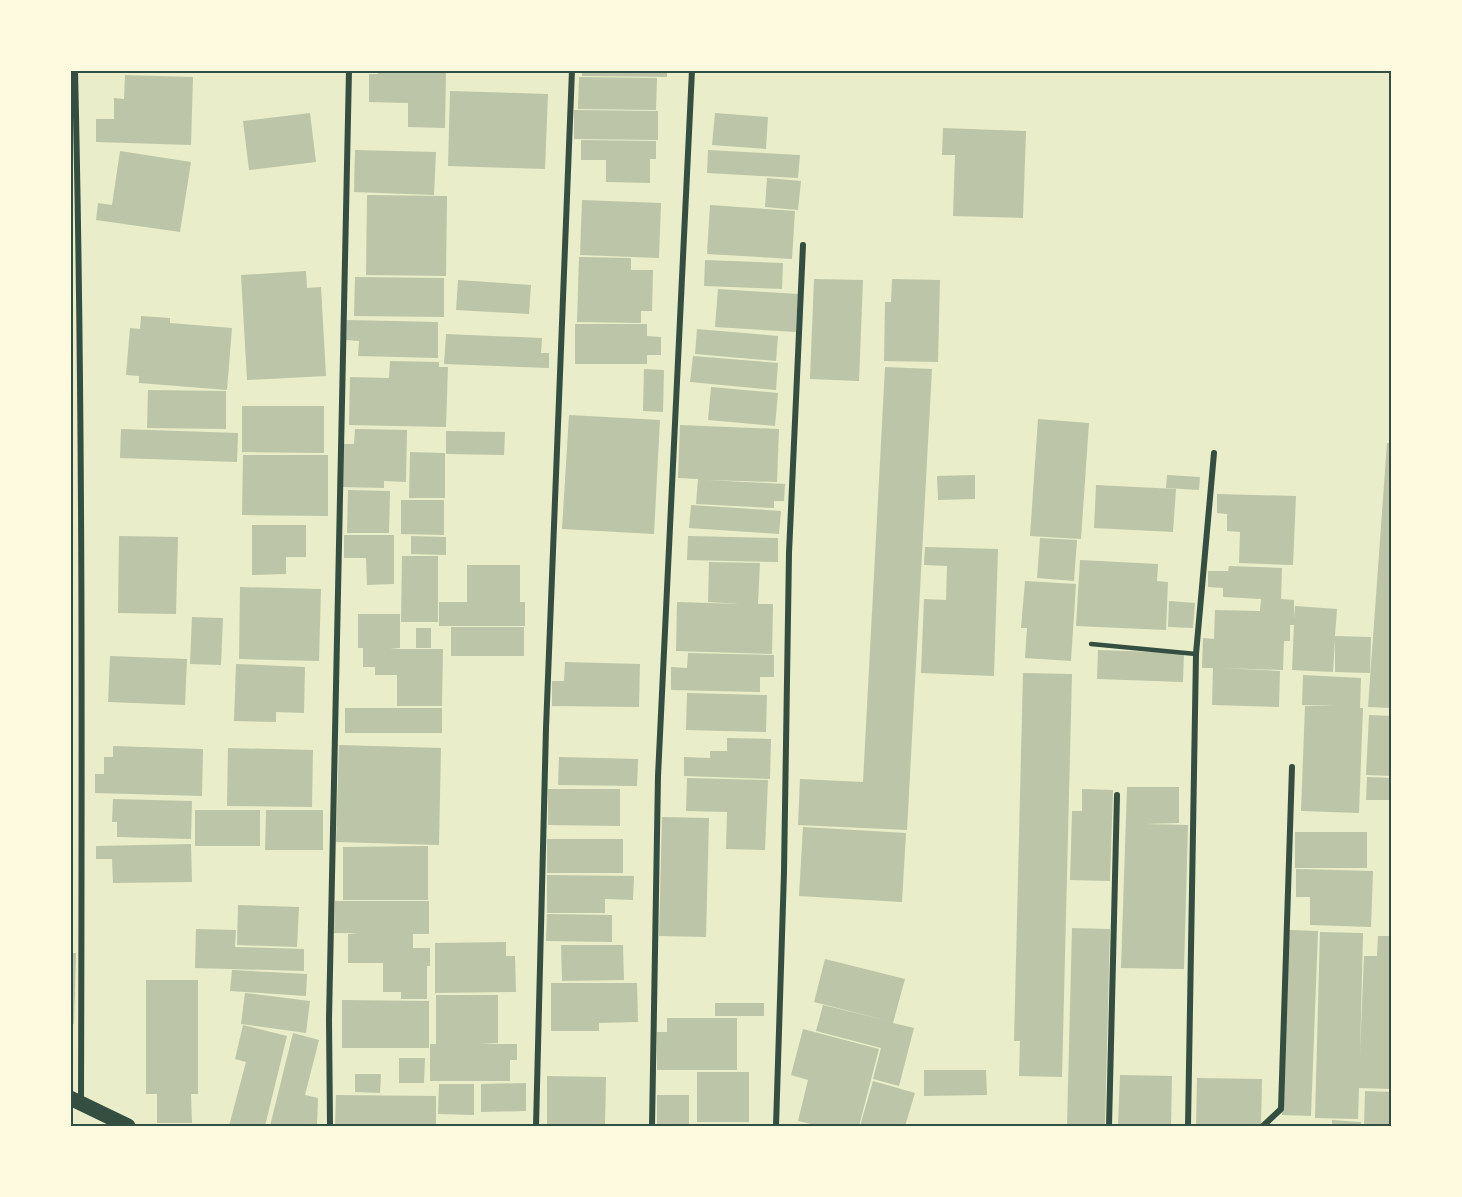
<svg xmlns="http://www.w3.org/2000/svg" width="1462" height="1197" viewBox="0 0 1462 1197" font-family="'Source Serif 4',serif">
	<style>
		.building { fill: #bcc5a7 }
		.lines { fill: none; stroke-linecap: round; stroke-linejoin: round }
		.service { stroke: #344e41; stroke-width: 4.5 }
		.minor { stroke: #344e41; stroke-width: 6 }
		.primary { stroke: #344e41; stroke-width: 15 }
		.neatline { fill: none; stroke: #344e41; stroke-width: 2 }
	</style>
	<rect width="100%" height="100%" fill="#e9edc9"/>
	<path class="building" d="M378,70H446L445,128L408,127V103L369,102V74H378Z
		M582,70H667V77L582,76Z
		M125,75L193,77L191,145L96,142V119H114V98L124,99Z
		M579,77L657,78L656,110L578,109Z
		M450,91L548,94L545,169L448,166Z
		M574,110L658,111V140L574,139Z
		M310,113L316,162L249,170L243,121Z
		M715,113L768,117L766,149L712,145Z
		M943,128L1026,131L1023,218L953,216L955,155H942Z
		M581,140L656,141V159H650V183L606,182V160H581Z
		M355,150L436,152L434,195L354,192Z
		M708,150L800,155L798,178L707,173Z
		M120,151L191,162L180,232L96,220L98,203L112,205Z
		M767,178L801,181L798,210L765,207Z
		M367,195L447,196L446,276L366,275Z
		M582,200L661,203L659,258L580,255Z
		M710,205L795,211L792,259L707,254Z
		M579,257L631,258V270H653L652,311H641V323L577,322Z
		M705,260L783,263L782,289L704,286Z
		M306,271L307,288L321,287L326,376L247,380L241,275Z
		M355,277L444,278V317L354,316Z
		M814,279L863,280L859,381L810,379Z
		M892,279L940,280L938,362L884,361L885,302H891Z
		M458,280L531,285L529,314L456,310Z
		M718,289L798,294L796,332L715,327Z
		M141,316L170,318V323L232,328L227,390L139,383V376L126,375L130,328L140,329Z
		M347,320L438,322V358L358,356L359,341L346,340Z
		M575,324H647V336L661,337V355H647V364H575Z
		M697,329L778,336L776,361L695,354Z
		M446,334L542,338L541,353H549V368L444,364Z
		M693,356L778,363L776,390L690,382Z
		M390,361L439,362V367H448L446,427L349,425L350,377L389,378Z
		M885,367L932,369L907,830L798,825L800,779L863,782Z
		M644,369L664,370L663,412L643,411Z
		M711,387L778,393L775,426L708,420Z
		M148,390L226,391V429L147,428Z
		M242,406H324V453L242,452Z
		M569,415L660,420L654,534L562,529Z
		M1038,419L1089,423L1081,539L1030,536Z
		M680,425L779,429L777,482L707,480L785,484L784,501H774V508L696,504L698,479L678,478Z
		M121,429L238,433L237,462L120,458Z
		M355,429L407,430L406,482L384,481V488L342,487L343,444H354Z
		M446,431L505,432L504,455L446,454Z
		M1387,443H1392V708L1368,707Z
		M410,452L445,453V498H409Z
		M243,455H328V516L242,515Z
		M975,475V499L938,500L937,476Z
		M1167,475L1200,477L1199,490L1166,488Z
		M1096,485L1176,489L1173,532L1094,528Z
		M348,490L390,491L389,533H347Z
		M1217,494L1296,496L1293,565L1239,563L1240,532L1227,531V514L1217,513Z
		M401,500H444V535L401,534Z
		M691,505L781,511L779,534L689,528Z
		M252,525H306V557H286V574L252,575Z
		M344,535H394V584L367,585L366,558H344Z
		M119,536L178,537L176,614L118,613Z
		M411,536L446,537V555L411,554Z
		M688,536L778,538V562L687,560Z
		M1040,538L1077,540L1074,581L1037,578Z
		M925,547L998,549L994,676L921,673L924,599L946,600L947,566L924,565Z
		M402,556H438V622H401Z
		M1080,560L1158,564L1157,581L1168,582L1166,630L1076,626Z
		M709,562L760,563L758,604H773L772,654L676,651L677,602L741,604L708,602Z
		M467,565H520V602H525V626H439V602H467Z
		M1229,566L1282,568L1281,599L1294,600V619L1295,606L1337,609L1335,636L1371,637L1370,673L1335,672V639L1333,672L1292,670L1294,625H1290V641H1284L1283,670L1221,668L1280,671L1279,707L1212,705L1213,668H1202L1203,638L1214,639L1215,610L1260,611L1261,599L1223,597V588L1208,587V571H1228Z
		M1025,581L1076,584L1071,661L1025,658L1027,628H1021Z
		M240,587L321,589L319,661L239,659Z
		M1169,601L1195,603L1193,628L1168,627Z
		M358,614H400V648L390,649H443L442,706H397V675H375V667H363V648H358Z
		M192,617L223,618L221,665L190,664Z
		M451,627H524V656H451Z
		M416,628H431V648H416Z
		M1098,650L1184,653L1183,682L1097,679Z
		M688,653L774,655V677H760V692L671,690V667L687,668Z
		M110,656L187,659L185,705L108,702Z
		M565,662L640,664L639,707L552,706V681H564Z
		M236,664L305,667L304,713L276,712V722L234,721Z
		M1023,673L1072,674L1062,1077L1019,1076L1020,1041H1014Z
		M1303,675L1361,678L1360,708H1363L1359,813L1301,811L1305,706H1336L1302,705Z
		M687,693L767,695L766,732L686,730Z
		M345,708H442V733H345Z
		M1369,715L1392,716V776L1366,775Z
		M727,738L771,739L770,779L684,776V757L710,758V751H727Z
		M339,745L441,748L439,845L336,842Z
		M113,746L203,749L202,796L95,793V774H104V757H113Z
		M228,748L313,750L312,807L227,806Z
		M559,757L638,759L637,786L558,785Z
		M1367,777L1392,778V800H1366Z
		M687,778L768,780L765,850L726,849L727,812L686,811Z
		M1127,787H1179V823L1145,824L1188,825L1184,969L1121,968Z
		M548,789H620V826L548,825Z
		M1082,789L1113,790L1110,881L1070,880L1072,811H1082Z
		M113,799L192,801L191,839L117,837V822H112Z
		M195,810H260V846H195Z
		M266,810H323V850H265Z
		M662,817L709,818L706,937L659,936Z
		M803,827L906,833L902,902L799,896Z
		M1295,832H1367V868H1295Z
		M547,839H623V873H547Z
		M191,844L192,882L113,883L112,859H96V846Z
		M428,846V900H343V847Z
		M1296,869L1373,871L1371,927L1310,925V897H1296Z
		M547,875L634,876L633,900L605,899V913H547Z
		M335,901H429V934H413V948H430V966H427V999H401V992H383V963H348V934L358,933H334Z
		M238,905L299,907L297,947L237,945Z
		M547,914L612,915V942L546,941Z
		M1072,928L1110,929L1105,1126H1067Z
		M196,929L236,930L235,947L304,949V971L195,968Z
		M1289,930L1318,931L1311,1116L1282,1115Z
		M1320,932L1363,933L1360,1055L1364,956H1377L1378,936H1392V1089L1359,1088L1358,1119L1315,1118Z
		M506,942V956H515L516,992L435,993V943Z
		M561,945H623L624,980L562,981Z
		M70,953H76L74,1024H70Z
		M825,959L905,979L893,1023L914,1028L899,1086L873,1079L881,1048L816,1031L823,1005L889,1021L814,1002Z
		M232,970L307,974L306,996L230,991Z
		M146,980H198V1094H191L192,1123H157V1094H146Z
		M551,983H637L638,1022L599,1023V1031H551Z
		M245,993L310,1001L306,1033L241,1024Z
		M436,995H498V1043L480,1044H517V1060H510V1081H430V1044H436Z
		M342,1000L429,1001V1048H342Z
		M715,1003H764V1016H715Z
		M667,1018H737V1070H657V1032H667Z
		M243,1025L287,1036L265,1126H229L246,1062L235,1059Z
		M803,1029L879,1049L859,1126H820L798,1121L808,1080L791,1075Z
		M293,1033L319,1040L305,1095L318,1098L317,1126H270Z
		M399,1058H425L424,1083H399Z
		M924,1070H986L987,1095L924,1096Z
		M697,1072H749V1122H697Z
		M355,1074H381L380,1093L355,1092Z
		M1120,1075L1172,1076L1171,1126H1118Z
		M547,1076L606,1077L605,1126H547Z
		M1197,1078L1262,1079L1261,1125L1196,1126Z
		M873,1081L915,1093L905,1126H860Z
		M526,1083V1111L481,1112V1084Z
		M439,1084H474V1115L438,1114Z
		M1365,1091L1392,1092V1126H1364Z
		M336,1095L436,1096V1126H335Z
		M657,1095H689V1126H657Z
		M1332,1120L1361,1122V1126H1332Z"/>
	<g class="lines">
		<path class="service" d="M1091,644L1196,654"/>
		<path class="minor" d="M75,70C83,415 82,759 81,1103
			M330,1126L329,1019L349,70
			M536,1126L546,728L572,70
			M652,1126L658,776L692,70
			M776,1126L784,872L789,553L803,245
			M1109,1126L1117,795
			M1188,1126L1196,654L1214,453
			M1263,1126L1281,1109L1292,767"/>
		<path class="primary" d="M70,1098L128,1126"/>
	</g>
	<rect width="1462" height="1197" fill="none" stroke="#fefae0" stroke-width="144"/>
	<rect x="72" y="72" width="1318" height="1053" class="neatline"/>
</svg>
